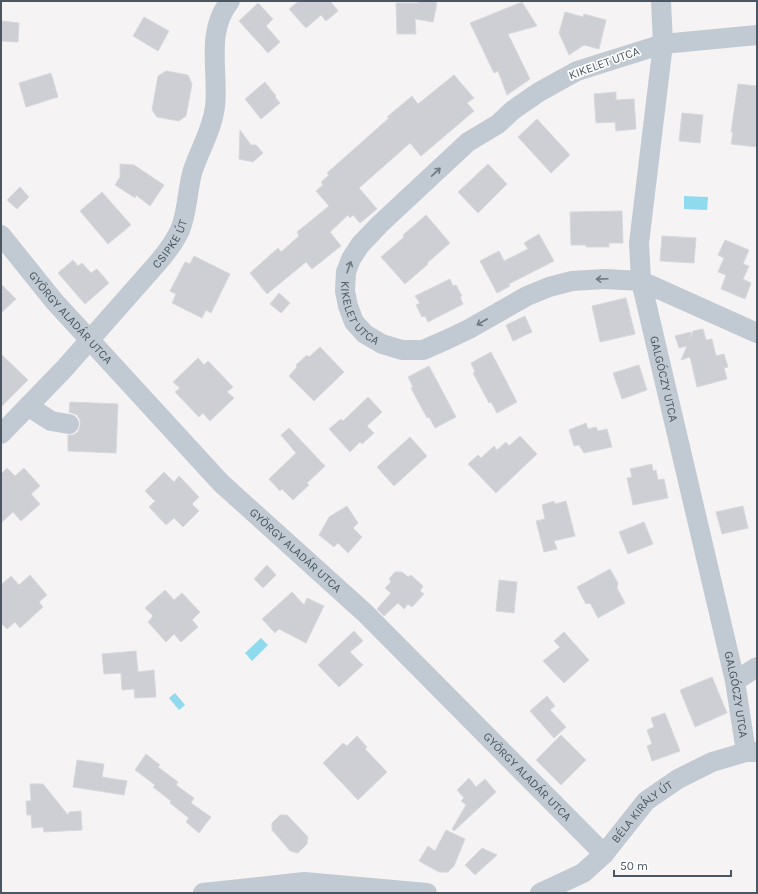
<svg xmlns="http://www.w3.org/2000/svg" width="758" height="894" viewBox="0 0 758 894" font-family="Karla,sans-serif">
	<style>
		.water { fill: #90daee }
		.building { fill: #cdcfd5; stroke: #d7d9de }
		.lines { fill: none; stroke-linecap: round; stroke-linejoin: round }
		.minor { stroke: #c1cad2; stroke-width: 20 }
		.oneway { stroke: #6e7983 }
		.labels { text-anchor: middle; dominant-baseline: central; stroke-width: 3.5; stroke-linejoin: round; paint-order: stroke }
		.street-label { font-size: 12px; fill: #4a5661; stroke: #fff }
	</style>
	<rect width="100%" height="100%" fill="#f5f3f3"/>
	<path class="water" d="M684,196L708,197L707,210L684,209Z
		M261,638L268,645L252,661L245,653Z
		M175,693L185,705L179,710L169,698Z"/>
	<path class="building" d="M299,1H330L338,11L326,21L321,15L306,28L289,9Z
		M418,1H435V2L437,3L433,22L415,19L416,34H397L396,3H418Z
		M522,2L537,26L508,34L530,79L507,95L498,71L494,73L470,23Z
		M258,3L273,19L266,26L280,42L268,53L239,21Z
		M565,12L583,17L584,14L606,20L599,49L584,45L569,55L559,33Z
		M144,17L169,31L158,51L133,36Z
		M2,21L19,23L18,42L1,41Z
		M166,71L188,75L192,84L186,116L179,121L157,117L152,110L158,76Z
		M51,73L58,97L26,107L19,83Z
		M454,75L474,98L467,103L474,111L421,156L410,143L359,188L377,209L360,223L353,215L350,218L348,215L330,232L341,246L312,269L306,262L267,294L250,273L278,248L281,252L299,236L297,232L329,206L316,191L323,185L321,182L329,175L327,173L389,118L387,117L412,96L418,104Z
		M265,82L276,96L275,97L280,103L261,119L245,99Z
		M738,84L757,86V147L731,144L733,132H731Z
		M616,92V100L634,99L636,129L616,131L615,122L596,123L594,94Z
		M682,113L703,115L700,143L679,141Z
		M537,119L570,155L551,173L518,137Z
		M240,130L251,145H256L263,153L253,162L239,159Z
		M120,164L134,165L164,185L150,206L136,195L135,198L115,185L120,177Z
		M488,164L507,184L478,213L458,192Z
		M20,187L29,197L17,209L7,200Z
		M102,192L131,225L108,244L80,211Z
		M622,211L623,243H609V247H586V245H571L570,212Z
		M426,215L450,243L427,263L428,264L405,284L381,257L404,237L403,235Z
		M539,234L554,261L509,284L510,286L497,293L480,261L499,251L504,261L528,249L524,243Z
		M662,236L696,238L694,263L660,261Z
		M725,240L749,250L743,264L749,266L743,279L751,283L745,299L721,289L726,275L718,272L724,258L718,255Z
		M194,256L230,274L211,313L206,310L202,318L172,303L176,294L170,291L185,262L190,264Z
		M73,260L78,266L82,263L91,273L97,269L109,283L85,304L58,273Z
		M450,279L453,286L456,285L462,296L460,297L463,304L428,322L425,316L422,317L416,305L420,303L415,296Z
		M1,284L16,299L1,313Z
		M279,293L290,303L281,313L270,304Z
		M626,298L635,334L600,342L592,306Z
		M525,316L532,332L513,341L506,325Z
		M703,329L706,340L712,339L716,356L724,354L728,367L724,368L727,379L697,387L690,357L681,360L687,346L679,348L675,336L691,332L690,338L693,331Z
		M320,347L344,372L314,401L289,376L297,367L296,365L307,355L309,357Z
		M491,352L517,402L497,413L491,402L489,403L473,373L475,372L471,363Z
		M1,354L28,380L1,407Z
		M198,358L204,365L208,361L233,387L227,392L234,398L210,421L203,413L199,417L175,392L180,388L173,382Z
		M639,365L647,390L622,399L613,373Z
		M429,366L456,417L435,428L429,417L427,418L411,388L413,387L408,377Z
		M368,397L382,412L367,426L374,433L362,444L360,442L350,452L329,429L341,419L343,421Z
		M70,402L118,404L116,453L68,451V435H73L78,432L80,426V420L77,415L69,412Z
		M586,423L588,429L596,427L598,431L607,429L612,447L584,453L579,445L574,446L569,430Z
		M289,428L325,466L307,483L309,485L293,500L282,489L280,491L269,479L296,453L281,435Z
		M520,436L537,454L496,493L468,464L478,455L481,458L494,446L497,450L506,442L509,446Z
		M410,437L427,456L394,486L377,467Z
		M652,464L653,471L656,470L658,480L664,479L668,498L633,505L627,478L632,477L630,469Z
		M7,468L15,476L24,468L40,486L31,494L40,504L21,521L13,512L1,523V474Z
		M164,472L174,482L179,476L199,497L192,504L199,511L183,527L174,518L166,525L149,507L155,501L145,491Z
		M554,501L555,504L566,501L575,536L554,541L557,549L544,552L536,521L545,519L542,505Z
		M347,506L358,523L353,528L362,537L348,553L338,543L334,547L319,535L329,517Z
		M743,506L748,528L722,534L716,512Z
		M644,522L653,544L628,554L619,532Z
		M267,565L276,575L263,588L254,579Z
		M610,569L618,583L617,588L625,603L598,618L590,603L586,604L577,587Z
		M395,572H402L408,577L411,575L423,586L420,591L424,594L412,607L408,604L404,609L398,603L384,616L377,609L391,593L385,588L391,582L389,579Z
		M30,575L47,595L39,602L43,607L20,628L15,622L7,629L1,623V585L11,576L19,585Z
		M499,580L517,582L514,613L496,611Z
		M165,590L174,600L182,593L200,612L192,620L198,627L181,642L174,634L166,642L148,622L153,616L145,608Z
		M292,592L304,605L307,598L324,606L306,643L279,629L275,633L262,619Z
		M354,631L363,641L350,652L363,665L339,687L318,665Z
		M564,632L589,660L564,683L543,661L560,647L554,641Z
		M136,651L138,672L154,670L156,697L135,698L134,689L122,690L121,673L104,674L102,654Z
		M712,677L727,713L695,727L680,690Z
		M547,696L555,706L550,710L566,727L554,738L530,711Z
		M665,713L680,751L652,761L647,746L652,744L647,730L654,727L651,718Z
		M561,735L586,760L561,785L536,760Z
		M357,736L367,747L365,749L387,772L358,800L323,763L343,743L347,746Z
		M146,754L160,765L158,767L178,782L176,785L194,798L191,803L211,817L199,833L186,822L189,818L170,803L171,801L153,787L155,785L135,770Z
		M77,760L104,764L102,777L127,781L124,795L73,787Z
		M469,778L476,787L485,779L496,792L454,831L452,829L466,805L461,801L464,798L457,790Z
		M30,784H43L68,815L69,812L81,811L82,830L44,832L43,827L32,828L31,815H27L26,801H31Z
		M280,815H287L308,837L307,844L298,853L290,851L272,830V823Z
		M446,830L465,839L454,866L448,872H439L419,861L428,846L435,851Z
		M482,848L497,855L475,875L465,865Z"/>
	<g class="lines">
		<g class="minor">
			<path id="s1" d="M661,1L663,44L639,243L641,281L735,681L746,752"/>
			<path id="s2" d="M757,35L663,44L577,71L539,92L513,110L498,124L468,142L380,224L360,245L351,259L346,272L345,291L348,306L354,322L365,334L382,344L402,350H423L446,340L469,329L527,296L549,287L572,281L605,279L641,281L757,333"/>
			<path id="s3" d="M1,235L54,301L221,483L365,613L604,854"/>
			<path d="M28,406L51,421L69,424"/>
			<path id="s4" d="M1,434L64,369L154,267C164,256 174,243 180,230C188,211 187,189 193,170C200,149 212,130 215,107C219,71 205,32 230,1"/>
			<path d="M735,681L757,667"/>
			<path d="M203,893L304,882L427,893"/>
			<path id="s5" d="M540,893L583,873L604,854L646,801L678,779L712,762L746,752H757"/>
		</g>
	</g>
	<defs><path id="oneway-shaft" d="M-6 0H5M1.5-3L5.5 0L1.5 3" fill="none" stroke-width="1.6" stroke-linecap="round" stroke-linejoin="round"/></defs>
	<g class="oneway">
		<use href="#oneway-shaft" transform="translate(436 172) rotate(-43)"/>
		<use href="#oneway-shaft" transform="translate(349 267) rotate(-71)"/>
		<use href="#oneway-shaft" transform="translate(602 279) rotate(178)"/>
		<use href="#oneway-shaft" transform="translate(482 322) rotate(150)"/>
	</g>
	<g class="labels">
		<g class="street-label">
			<text transform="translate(604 63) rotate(-20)">KIKELET UTCA</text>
			<text stroke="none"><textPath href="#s4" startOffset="255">CSIPKE ÚT</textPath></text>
			<text stroke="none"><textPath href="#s2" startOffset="541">KIKELET UTCA</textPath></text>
			<text stroke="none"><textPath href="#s3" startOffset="108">GYÖRGY ALADÁR UTCA</textPath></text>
			<text stroke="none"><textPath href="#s1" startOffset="382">GALGÓCZY UTCA</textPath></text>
			<text stroke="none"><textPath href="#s3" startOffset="432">GYÖRGY ALADÁR UTCA</textPath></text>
			<text stroke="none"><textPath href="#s1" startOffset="706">GALGÓCZY UTCA</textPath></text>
			<text stroke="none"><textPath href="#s3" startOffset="756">GYÖRGY ALADÁR UTCA</textPath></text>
			<text stroke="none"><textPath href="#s5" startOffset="133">BÉLA KIRÁLY ÚT</textPath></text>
		</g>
	</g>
	<rect width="758" height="894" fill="none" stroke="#4a5661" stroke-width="4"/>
	<path d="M614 870v6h117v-6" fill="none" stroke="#4a5661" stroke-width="2"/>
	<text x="620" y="870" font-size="12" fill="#4a5661" stroke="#ffffff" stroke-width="3" paint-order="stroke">50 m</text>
</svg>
